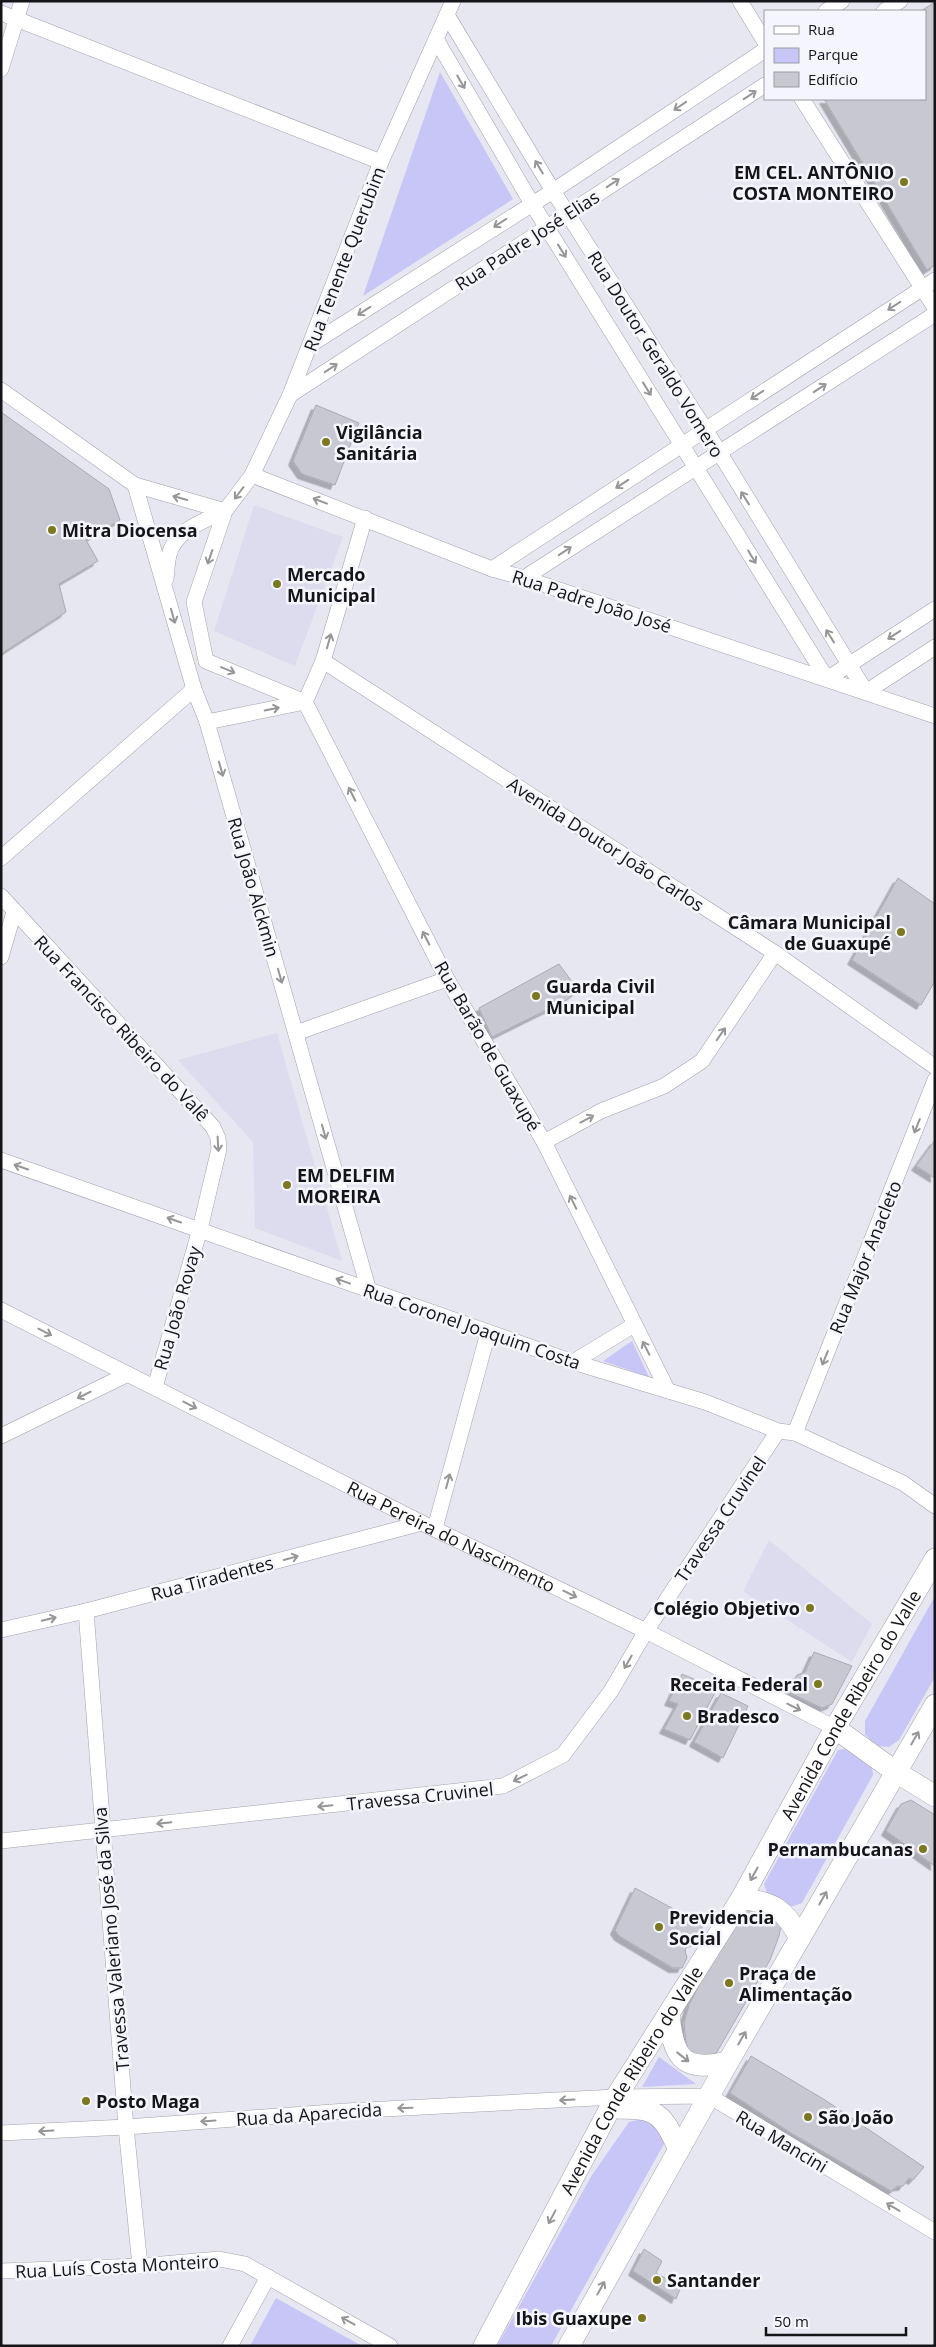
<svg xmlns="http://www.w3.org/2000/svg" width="936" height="2347" viewBox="0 0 936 2347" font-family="'Open Sans',sans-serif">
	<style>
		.built { fill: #dddcee }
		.green { fill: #c8c5f7 }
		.building { fill: #c8c8d2; stroke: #aaaab5; filter: url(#shadow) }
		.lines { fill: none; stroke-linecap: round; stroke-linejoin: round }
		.minor-casing { stroke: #a1a1ab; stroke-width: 16 }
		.secondary-casing { stroke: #a1a1ab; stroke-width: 22 }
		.minor { stroke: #fff; stroke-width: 15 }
		.secondary { stroke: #fff; stroke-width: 21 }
		.oneway { stroke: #969698 }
		.poi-dot { fill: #7b781d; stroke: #f5f5fe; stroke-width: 2 }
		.labels { text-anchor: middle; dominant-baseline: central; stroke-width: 5; stroke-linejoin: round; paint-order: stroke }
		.poi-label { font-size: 18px; font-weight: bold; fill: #151519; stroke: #f5f5fe; text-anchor: start }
		.street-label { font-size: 18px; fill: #151519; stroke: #f5f5fe }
	</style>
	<defs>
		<filter id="shadow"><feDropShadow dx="-4.5" dy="4.5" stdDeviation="0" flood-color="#0004"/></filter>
	</defs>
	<rect width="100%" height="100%" fill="#e7e7f2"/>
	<path class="built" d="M254,505L343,537L295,666L214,631Z
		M277,1033L342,1261L255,1228L253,1142L178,1060Z
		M769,1540L872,1624L852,1662L743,1591Z"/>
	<path class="green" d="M440,72L513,199L363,296Z
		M632,1341L649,1377L603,1361Z
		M935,1596V1677L899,1740L889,1747L876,1746L865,1734V1721Z
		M846,1749L872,1766L873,1775L802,1903L790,1907L768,1896L764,1884L838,1750Z
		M659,2057L696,2084L642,2087Z
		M641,2119L655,2124L664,2141V2144L551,2346H497L592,2175L629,2122Z
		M276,2298L362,2346H250Z"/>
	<path class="building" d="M935,2V265L927,270L824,99H925V11H921Z
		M316,405L359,423L335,485L302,474L293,461Z
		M1,412L109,489L120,520L86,540L98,561L59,584L66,612L1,654Z
		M898,878L935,904V981L921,1005L852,960Z
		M559,964L578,990L565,1001L492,1037L479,1008Z
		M935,1140V1178L916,1166Z
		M814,1652L852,1666L832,1704L822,1708L788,1692L797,1675L805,1672Z
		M682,1674L717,1689L690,1740L664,1729L678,1704L669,1701Z
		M721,1693L748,1706L723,1758L694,1742Z
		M911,1800L935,1815V1866L886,1831L901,1804Z
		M635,1888L701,1924L703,1932L698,1941L689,1943L685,1950L687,1958L682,1968H673L619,1936L615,1930Z
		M754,1908L776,1916L781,1925L779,1936L770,1960L717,2052L709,2058L694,2057L689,2051L686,2043L684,2023L689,2005L714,1955L743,1915Z
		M751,2056L825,2100L924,2167L913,2180L909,2178L903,2186H898L891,2191L791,2133L730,2093Z
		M644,2249L662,2261L656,2273L681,2287L676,2299L633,2271Z"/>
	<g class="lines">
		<defs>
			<g id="minor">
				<path d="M740,1L765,42"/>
				<path d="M826,11L842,1"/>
				<path d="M884,11L900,1"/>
				<path d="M1,13L381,162"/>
				<path d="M447,15L553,191L705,429L866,692L935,647"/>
				<path d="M436,39L531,202L827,679L935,609"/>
				<path d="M1,69L22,1"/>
				<path d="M802,99L935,308"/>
				<path d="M310,345L553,191L765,50"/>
				<path d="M1,390L135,485L225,511"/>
				<path d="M290,395L765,85"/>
				<path d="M252,475L492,569L524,578L935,716"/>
				<path d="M135,485L194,689L207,722L369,1291"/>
				<path d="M492,569L935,280"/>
				<path d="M524,578L935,314"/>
				<path d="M166,579C167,571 167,563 169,555C175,530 204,521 225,511"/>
				<path d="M323,661L775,953L935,1067"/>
				<path d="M305,702L206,661L194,602L225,511L252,475L290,395L381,162L453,1"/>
				<path d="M305,702L447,979L544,1142L668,1391"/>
				<path d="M305,702L323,661L365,518"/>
				<path d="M207,722L305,702"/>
				<path d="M1,858L194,689"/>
				<path d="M1,896L213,1127L218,1138L219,1149L200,1229L155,1387"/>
				<path d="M1,957L14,912"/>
				<path d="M296,1033L447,979"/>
				<path d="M544,1142L601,1111L664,1086L702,1061L775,953"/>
				<path d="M1,1160L573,1362L705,1402L778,1431L795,1433L903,1483L935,1506"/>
				<path id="s1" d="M1,1310L422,1523L646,1631L835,1728"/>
				<path d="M573,1362L634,1325"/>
				<path d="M795,1433L935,1080"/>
				<path d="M1,1436L128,1374"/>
				<path d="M435,1528L488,1333"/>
				<path d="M86,1611L126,2127L140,2266"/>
				<path d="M1,1630L86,1611L422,1523"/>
				<path d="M1,1841L503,1786L563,1755L611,1691L646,1631L778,1431"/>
				<path d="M1,2133L126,2127L346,2111L616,2097L709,2096L935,2232"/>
				<path d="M1,2271L140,2266L219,2259L245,2264L390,2346"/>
				<path d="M230,2346L268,2277"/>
			</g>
			<g id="secondary">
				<path d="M835,1728L896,1772L935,1796"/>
				<path d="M741,1899C773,1901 785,1910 800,1938"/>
				<path d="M669,2014C673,2056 681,2073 728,2062"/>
				<path d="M610,2108C655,2108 661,2109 679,2150"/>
				<path id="s2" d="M484,2346L616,2097L741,1899L835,1728L935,1559"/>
				<path d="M569,2346L728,2062L935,1705"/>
			</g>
		</defs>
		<use href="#minor" class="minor-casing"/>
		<use href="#secondary" class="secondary-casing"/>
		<use href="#minor" class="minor"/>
		<use href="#secondary" class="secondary"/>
	</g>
	<defs><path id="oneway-shaft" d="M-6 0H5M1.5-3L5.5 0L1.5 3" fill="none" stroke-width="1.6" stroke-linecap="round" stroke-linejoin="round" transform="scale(1.25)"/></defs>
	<g class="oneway">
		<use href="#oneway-shaft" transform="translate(461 82) rotate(60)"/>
		<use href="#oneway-shaft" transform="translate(750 95) rotate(-33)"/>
		<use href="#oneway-shaft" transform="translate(680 106) rotate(146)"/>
		<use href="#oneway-shaft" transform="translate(539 167) rotate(-121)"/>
		<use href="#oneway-shaft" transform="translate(613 183) rotate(-33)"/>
		<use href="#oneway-shaft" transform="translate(500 223) rotate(147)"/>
		<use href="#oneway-shaft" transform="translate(562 251) rotate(58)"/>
		<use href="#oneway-shaft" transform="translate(894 306) rotate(147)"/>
		<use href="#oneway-shaft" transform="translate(364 311) rotate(147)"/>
		<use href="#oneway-shaft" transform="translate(331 368) rotate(-33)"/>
		<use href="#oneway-shaft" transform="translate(820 388) rotate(-33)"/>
		<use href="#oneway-shaft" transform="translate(647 389) rotate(58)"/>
		<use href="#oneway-shaft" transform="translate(757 395) rotate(147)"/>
		<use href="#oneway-shaft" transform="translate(622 484) rotate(147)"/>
		<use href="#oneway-shaft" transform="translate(239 493) rotate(127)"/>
		<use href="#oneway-shaft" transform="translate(180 498) rotate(-164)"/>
		<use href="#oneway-shaft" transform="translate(745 498) rotate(-122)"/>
		<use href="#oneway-shaft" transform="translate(320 501) rotate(-159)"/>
		<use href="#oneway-shaft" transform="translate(565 551) rotate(-33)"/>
		<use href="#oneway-shaft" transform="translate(210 557) rotate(109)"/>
		<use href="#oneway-shaft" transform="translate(752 557) rotate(59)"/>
		<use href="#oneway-shaft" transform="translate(173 616) rotate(74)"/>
		<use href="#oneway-shaft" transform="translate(894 635) rotate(147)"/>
		<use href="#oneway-shaft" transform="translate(830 636) rotate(-122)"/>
		<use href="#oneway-shaft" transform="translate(329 641) rotate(-74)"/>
		<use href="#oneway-shaft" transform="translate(228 670) rotate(23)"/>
		<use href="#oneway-shaft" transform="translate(272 709) rotate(-12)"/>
		<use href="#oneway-shaft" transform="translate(221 769) rotate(74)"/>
		<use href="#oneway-shaft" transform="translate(352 794) rotate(-117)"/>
		<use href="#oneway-shaft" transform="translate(426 938) rotate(-117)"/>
		<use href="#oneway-shaft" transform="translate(280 976) rotate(74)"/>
		<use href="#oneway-shaft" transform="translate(721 1034) rotate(-55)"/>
		<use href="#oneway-shaft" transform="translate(587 1119) rotate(-28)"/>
		<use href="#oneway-shaft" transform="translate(917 1126) rotate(112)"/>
		<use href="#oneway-shaft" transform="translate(324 1132) rotate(74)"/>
		<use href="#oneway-shaft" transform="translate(218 1144) rotate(87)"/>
		<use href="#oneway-shaft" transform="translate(21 1167) rotate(-161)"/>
		<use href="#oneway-shaft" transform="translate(573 1202) rotate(-116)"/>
		<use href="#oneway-shaft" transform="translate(174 1220) rotate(-161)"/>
		<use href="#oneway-shaft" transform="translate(343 1281) rotate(-160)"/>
		<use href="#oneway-shaft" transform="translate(45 1332) rotate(27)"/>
		<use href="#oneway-shaft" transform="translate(646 1348) rotate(-117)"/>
		<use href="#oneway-shaft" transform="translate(825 1358) rotate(112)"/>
		<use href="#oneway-shaft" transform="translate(84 1395) rotate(154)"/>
		<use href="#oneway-shaft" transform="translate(190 1405) rotate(27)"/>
		<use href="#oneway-shaft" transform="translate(448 1481) rotate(-75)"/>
		<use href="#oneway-shaft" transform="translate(291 1558) rotate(-15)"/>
		<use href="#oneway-shaft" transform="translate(570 1594) rotate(26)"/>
		<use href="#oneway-shaft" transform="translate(49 1619) rotate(-13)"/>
		<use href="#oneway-shaft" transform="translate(628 1662) rotate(120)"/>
		<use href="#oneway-shaft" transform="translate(794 1707) rotate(27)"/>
		<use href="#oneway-shaft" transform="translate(915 1738) rotate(-60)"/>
		<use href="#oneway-shaft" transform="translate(520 1778) rotate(154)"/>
		<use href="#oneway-shaft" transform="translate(325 1806) rotate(174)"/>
		<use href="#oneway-shaft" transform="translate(164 1823) rotate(174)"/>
		<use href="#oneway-shaft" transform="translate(754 1874) rotate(119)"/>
		<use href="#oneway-shaft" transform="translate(823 1898) rotate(-60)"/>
		<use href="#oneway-shaft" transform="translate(742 2038) rotate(-60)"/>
		<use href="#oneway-shaft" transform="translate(683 2057) rotate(38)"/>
		<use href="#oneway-shaft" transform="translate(567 2100) rotate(177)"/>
		<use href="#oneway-shaft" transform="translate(405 2108) rotate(178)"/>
		<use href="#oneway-shaft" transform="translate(208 2121) rotate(176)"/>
		<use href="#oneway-shaft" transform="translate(46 2131) rotate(177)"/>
		<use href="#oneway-shaft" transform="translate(893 2207) rotate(-149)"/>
		<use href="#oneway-shaft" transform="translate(552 2217) rotate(118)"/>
		<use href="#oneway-shaft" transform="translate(601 2288) rotate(-61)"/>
		<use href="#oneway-shaft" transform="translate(348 2321) rotate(-151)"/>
	</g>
	<g class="poi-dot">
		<circle cx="904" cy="182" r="5"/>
		<circle cx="326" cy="442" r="5"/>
		<circle cx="52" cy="530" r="5"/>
		<circle cx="277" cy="584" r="5"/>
		<circle cx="901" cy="932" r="5"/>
		<circle cx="536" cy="996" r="5"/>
		<circle cx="287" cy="1185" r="5"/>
		<circle cx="810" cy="1608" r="5"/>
		<circle cx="818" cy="1684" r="5"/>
		<circle cx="687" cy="1716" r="5"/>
		<circle cx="923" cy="1849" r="5"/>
		<circle cx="659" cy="1927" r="5"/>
		<circle cx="729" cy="1983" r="5"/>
		<circle cx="86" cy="2101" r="5"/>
		<circle cx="808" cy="2117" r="5"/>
		<circle cx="657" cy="2280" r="5"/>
		<circle cx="642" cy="2318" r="5"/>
	</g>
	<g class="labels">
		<g class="poi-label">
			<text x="894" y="172" text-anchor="end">EM CEL. ANTÔNIO<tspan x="894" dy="21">COSTA MONTEIRO</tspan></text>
			<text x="336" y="432">Vigilância<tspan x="336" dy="21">Sanitária</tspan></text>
			<text x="62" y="530">Mitra Diocensa</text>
			<text x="287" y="574">Mercado<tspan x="287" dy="21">Municipal</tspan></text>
			<text x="891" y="922" text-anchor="end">Câmara Municipal<tspan x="891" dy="21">de Guaxupé</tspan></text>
			<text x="546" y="986">Guarda Civil<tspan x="546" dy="21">Municipal</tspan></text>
			<text x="297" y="1175">EM DELFIM<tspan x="297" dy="21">MOREIRA</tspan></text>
			<text x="800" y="1608" text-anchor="end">Colégio Objetivo</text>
			<text x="808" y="1684" text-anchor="end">Receita Federal</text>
			<text x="697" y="1716">Bradesco</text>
			<text x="913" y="1849" text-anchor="end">Pernambucanas</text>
			<text x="669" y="1917">Previdencia<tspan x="669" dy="21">Social</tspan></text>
			<text x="739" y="1973">Praça de<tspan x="739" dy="21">Alimentação</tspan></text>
			<text x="96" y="2101">Posto Maga</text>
			<text x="818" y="2117">São João</text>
			<text x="667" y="2280">Santander</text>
			<text x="632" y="2318" text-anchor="end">Ibis Guaxupe</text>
		</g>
		<g class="street-label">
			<text transform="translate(527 240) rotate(-33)">Rua Padre José Elias</text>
			<text transform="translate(344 259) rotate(-69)">Rua Tenente Querubim</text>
			<text transform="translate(656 354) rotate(58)">Rua Doutor Geraldo Vomero</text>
			<text transform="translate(592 601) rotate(18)">Rua Padre João José</text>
			<text transform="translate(606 844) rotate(33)">Avenida Doutor João Carlos</text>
			<text transform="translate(254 887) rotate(74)">Rua João Alckmin</text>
			<text transform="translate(122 1028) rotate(47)">Rua Francisco Ribeiro do Valê</text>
			<text transform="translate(488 1046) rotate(60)">Rua Barão de Guaxupé</text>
			<text transform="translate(865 1257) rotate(-68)">Rua Major Anacleto</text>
			<text transform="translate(177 1308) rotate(-74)">Rua João Rovay</text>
			<text transform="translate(472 1326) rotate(19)">Rua Coronel Joaquim Costa</text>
			<text transform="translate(720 1519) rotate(-56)">Travessa Cruvinel</text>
			<text stroke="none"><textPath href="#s1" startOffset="504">Rua Pereira do Nascimento</textPath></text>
			<text transform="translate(212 1578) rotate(-15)">Rua Tiradentes</text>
			<text stroke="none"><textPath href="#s2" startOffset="739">Avenida Conde Ribeiro do Valle</textPath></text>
			<text transform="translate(420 1796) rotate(-6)">Travessa Cruvinel</text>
			<text transform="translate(111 1939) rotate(-95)">Travessa Valeriano José da Silva</text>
			<text stroke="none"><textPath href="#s2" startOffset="304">Avenida Conde Ribeiro do Valle</textPath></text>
			<text transform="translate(309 2114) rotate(-4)">Rua da Aparecida</text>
			<text transform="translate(782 2141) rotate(31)">Rua Mancini</text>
			<text transform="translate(117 2266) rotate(-3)">Rua Luís Costa Monteiro</text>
		</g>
	</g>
	<rect width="936" height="2347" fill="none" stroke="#151519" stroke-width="5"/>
	<rect x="764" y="10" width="162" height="90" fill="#f5f5fe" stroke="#9b9ba2"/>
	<rect x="774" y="26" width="25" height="8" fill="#ffffff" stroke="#9b9ba2"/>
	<text x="808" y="35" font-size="15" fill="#151519">Rua</text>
	<rect x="774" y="48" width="25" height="15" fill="#c8c5f7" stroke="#9b9ba2"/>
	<text x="808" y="60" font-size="15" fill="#151519">Parque</text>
	<rect x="774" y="72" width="25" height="15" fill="#c8c8d2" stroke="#9b9ba2"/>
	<text x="808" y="85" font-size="15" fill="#151519">Edifício</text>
	<path d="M766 2327v8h140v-8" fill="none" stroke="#151519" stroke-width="2.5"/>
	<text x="774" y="2327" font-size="15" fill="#151519" stroke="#f5f5fe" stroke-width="4" paint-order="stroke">50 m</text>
</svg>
